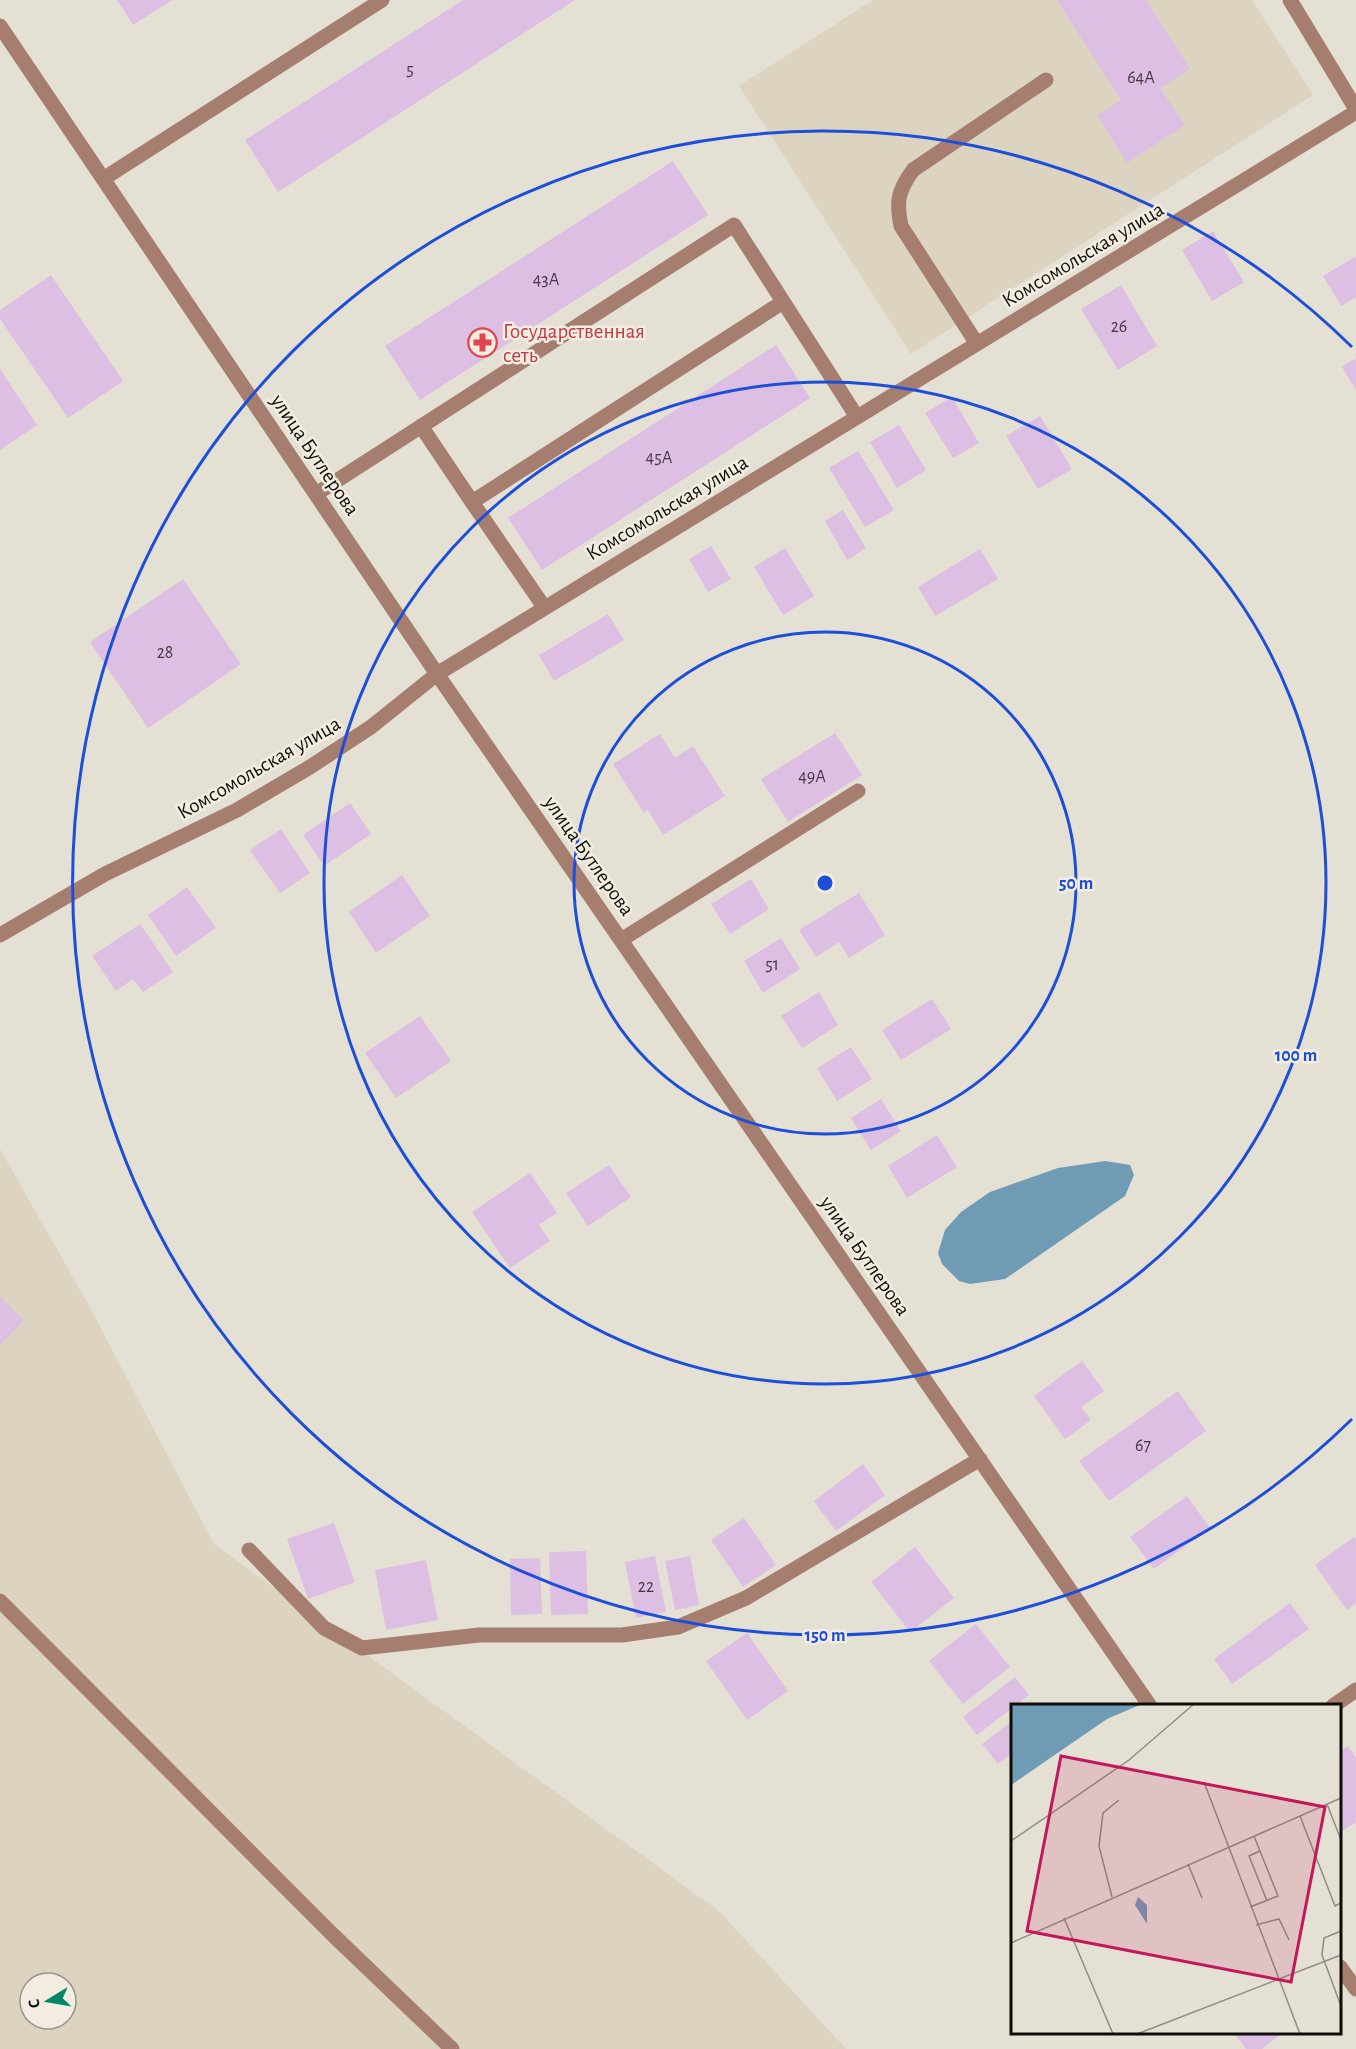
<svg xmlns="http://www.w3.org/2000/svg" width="1356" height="2049" viewBox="0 0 1356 2049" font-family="'Alegreya Sans',sans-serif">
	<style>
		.built { fill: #dcd4c1; fill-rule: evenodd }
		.water { fill: #709bb4 }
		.building { fill: #ddbfe4 }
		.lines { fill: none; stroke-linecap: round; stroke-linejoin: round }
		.minor { stroke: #a67e70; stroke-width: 15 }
		.ring { fill: none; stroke: #1d4ed8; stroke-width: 3 }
		.labels { text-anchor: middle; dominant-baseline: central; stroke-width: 5; stroke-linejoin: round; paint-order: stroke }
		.number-label { font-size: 18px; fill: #423a40 }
		.street-label { font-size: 21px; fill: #0f0d09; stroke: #f3ede1 }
		.health-label { font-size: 21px; fill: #be3a42; stroke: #f3ede1; text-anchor: start }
		.inset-road { fill: none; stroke: #8f8c83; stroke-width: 1.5 }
		.view { fill: #c2185b; fill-opacity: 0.15; stroke: #c2185b; stroke-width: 3 }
		.inset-edge { fill: none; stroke: #0f0d09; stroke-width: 3 }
		.centre { fill: #1d4ed8; stroke: #f3ede1; stroke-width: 3 }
		.ring-label { font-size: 18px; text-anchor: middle; font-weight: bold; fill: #1d4ed8; stroke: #f3ede1; stroke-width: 5; stroke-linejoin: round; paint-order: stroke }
	</style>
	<rect width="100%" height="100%" fill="#e5e0d4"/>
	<path class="built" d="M873,0H1252L1313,95L911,354L739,86Z
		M0,1149L87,1302L214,1544L719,1911L846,2049H0ZM30,1983H66V2019H30Z"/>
	<path class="water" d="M1105,1161L1130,1165L1134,1175L1125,1196L1005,1279L970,1284L959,1281L942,1264L938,1253L945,1230L961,1212L990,1192L1058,1168Z"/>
	<path class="building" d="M117,0H172L133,25Z
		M463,0H575L278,192L245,140Z
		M1057,0H1146L1190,69L1160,88L1185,125L1127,163L1097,115L1121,100Z
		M673,161L708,215L420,400L385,346Z
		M1213,231L1244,282L1212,301L1182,250Z
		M1356,256V297L1341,306L1323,276Z
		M51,275L123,381L68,418L0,319V310Z
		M1121,285L1157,346L1118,370L1081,309Z
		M776,345L810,398L542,570L508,518Z
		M1356,358V390L1342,367Z
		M0,369L37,425L0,450Z
		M952,397L979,443L953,458L925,413Z
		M1040,416L1072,469L1038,489L1006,436Z
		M899,425L926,470L897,488L870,442Z
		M858,451L894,510L865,527L829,468Z
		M843,510L866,548L847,560L825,521Z
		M711,546L731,579L708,592L689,559Z
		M785,548L814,596L783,615L754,567Z
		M980,549L998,579L935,616L918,587Z
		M183,579L241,664L148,728L90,642Z
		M608,614L624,640L554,681L539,655Z
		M835,733L862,775L788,822L761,779Z
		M660,734L675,758L693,746L725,796L663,835L648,810L644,813L613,764Z
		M350,803L371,834L324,866L303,835Z
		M281,829L310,873L280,893L250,850Z
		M402,875L430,916L376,953L349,912Z
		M751,879L769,909L730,934L711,904Z
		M187,887L216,928L176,956L148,915Z
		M859,893L885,935L849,958L839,942L816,957L799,930Z
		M140,924L173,972L143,992L133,979L116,991L92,956Z
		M781,938L800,969L763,993L744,961Z
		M819,992L838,1025L802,1048L781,1016Z
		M932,999L951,1029L901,1060L882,1030Z
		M420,1016L451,1061L396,1098L365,1053Z
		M851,1047L872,1079L837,1101L817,1068Z
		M881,1099L901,1131L871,1150L851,1118Z
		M937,1135L957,1167L907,1198L888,1166Z
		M609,1165L631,1197L588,1226L566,1193Z
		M530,1173L557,1213L539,1225L550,1241L510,1268L472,1212Z
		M0,1296L24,1321L0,1345Z
		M1082,1361L1104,1391L1081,1407L1091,1420L1065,1439L1034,1396Z
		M1178,1391L1206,1431L1109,1501L1079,1461Z
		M863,1464L885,1495L836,1531L814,1501Z
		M1187,1496L1210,1528L1154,1569L1130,1537Z
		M744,1518L776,1565L743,1587L711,1540Z
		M334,1523L355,1582L308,1599L287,1539Z
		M1354,1537L1356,1539V1603L1347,1610L1315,1565Z
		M915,1547L954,1598L910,1632L871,1582Z
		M586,1551L588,1614L551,1615L549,1552Z
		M655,1556L666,1612L636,1618L625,1562Z
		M690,1556L699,1605L675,1610L665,1561Z
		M540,1558L542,1614L511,1615L510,1559Z
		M426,1560L438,1620L386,1630L375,1570Z
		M1290,1603L1309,1629L1232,1684L1214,1659Z
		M976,1624L1010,1667L963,1704L929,1661Z
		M747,1633L788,1691L747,1720L706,1661Z
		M1015,1677L1029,1695L1015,1706H1012V1708L977,1735L963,1717Z
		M1012,1721V1753L998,1764L982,1744Z
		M1348,1746L1356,1758V1822L1341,1832L1340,1751Z
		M1233,2032H1283L1262,2049H1246Z"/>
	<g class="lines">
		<path class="minor" d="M1290,0L1356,109
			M0,26L437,674L1150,1706
			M103,179L382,0
			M977,344L901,226C896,201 898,191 913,170L1046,80
			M421,426L472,502L783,302
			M316,494L734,225L857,417
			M472,502L544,607
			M0,935L105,874L237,810L310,767L371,727L437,674L1356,112
			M621,940L858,791
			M249,1550L324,1628L362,1648L479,1635H622L678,1627L746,1598L980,1459
			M0,1601L332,1934L452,2049
			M1333,1706L1356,1690
			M1340,1967L1356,1989"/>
	</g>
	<g class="ring">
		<circle cx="825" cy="883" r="251"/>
		<circle cx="825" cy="883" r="501"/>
		<path d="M1352 1419A752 752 0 1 1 1352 347"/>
	</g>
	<defs>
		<symbol id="pharmacy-ring" viewBox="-11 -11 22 22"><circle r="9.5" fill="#f3ede1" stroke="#e0444e" stroke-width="1.5"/><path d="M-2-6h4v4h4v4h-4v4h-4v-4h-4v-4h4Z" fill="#e0444e"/></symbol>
	</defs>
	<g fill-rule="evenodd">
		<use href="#pharmacy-ring" x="466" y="326" width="33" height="33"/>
	</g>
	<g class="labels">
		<g class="number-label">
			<text x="410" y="70">5</text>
			<text x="1141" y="78">64А</text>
			<text x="546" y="280">43А</text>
			<text x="1119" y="327">26</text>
			<text x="659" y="458">45А</text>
			<text x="165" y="653">28</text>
			<text x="812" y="777">49А</text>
			<text x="772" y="965">51</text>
			<text x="1143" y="1446">67</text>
			<text x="646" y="1587">22</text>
		</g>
		<g class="street-label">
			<text transform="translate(1083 255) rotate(-31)">Комсомольская улица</text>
			<text transform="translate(315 455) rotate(56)">улица Бутлерова</text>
			<text transform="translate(667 508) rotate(-31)">Комсомольская улица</text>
			<text transform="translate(259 768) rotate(-30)">Комсомольская улица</text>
			<text transform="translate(589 856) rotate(55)">улица Бутлерова</text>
			<text transform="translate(865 1256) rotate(55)">улица Бутлерова</text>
		</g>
		<g class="health-label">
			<text x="503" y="331">Государственная<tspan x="503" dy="24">сеть</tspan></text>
		</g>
	</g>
	<g transform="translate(1011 1704)">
		<rect width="330" height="330" fill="#e5e0d4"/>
		<path d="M0,0H131L96,15L0,81ZM127,193L136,201V220L124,201Z" fill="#709bb4"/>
		<path class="inset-road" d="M193,78L289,330M316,100L330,136M289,112L324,202L330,199M0,137L118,56L183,0M249,147L238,152L256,197M177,160L191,194M101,193L88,142L92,109L108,96M239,203L267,192L243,132M53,214L102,330M245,221L268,215L278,236M330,227L313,234L311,251L330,302M0,239L330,94M126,330L330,251"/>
		<path class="view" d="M50,52L314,103L280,278L16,227Z"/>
		<rect width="330" height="330" class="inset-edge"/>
	</g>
	<circle cx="825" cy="883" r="9" class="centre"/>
	<g class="ring-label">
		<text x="1076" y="889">50 m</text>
		<text x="1296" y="1061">100 m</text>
		<text x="825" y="1641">150 m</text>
	</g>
	<g transform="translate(48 2001) rotate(259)"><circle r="28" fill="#f3ede1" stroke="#98938b" stroke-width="1.5"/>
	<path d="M0-4.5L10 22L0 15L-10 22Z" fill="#038669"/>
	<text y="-9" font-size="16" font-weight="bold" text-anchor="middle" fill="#0f0d09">С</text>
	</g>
</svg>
